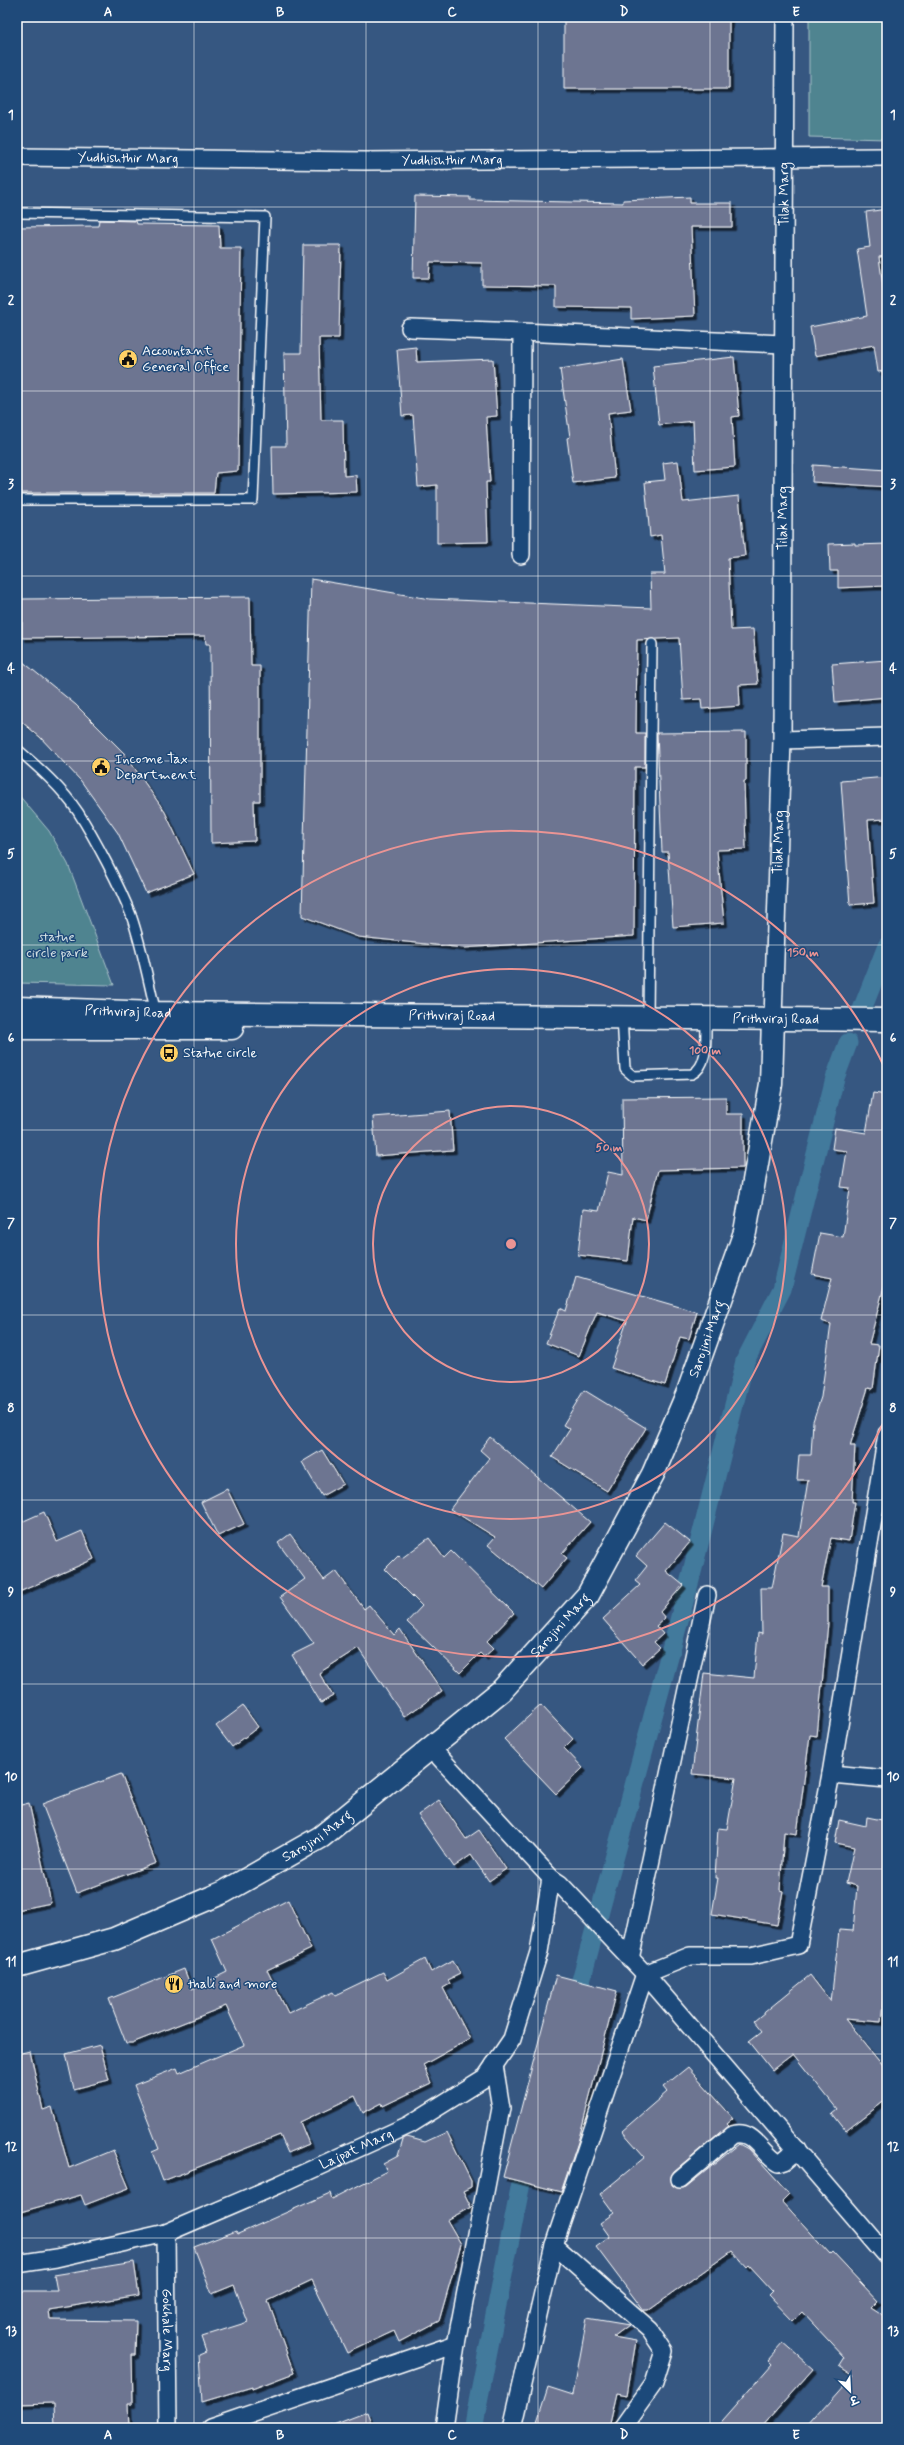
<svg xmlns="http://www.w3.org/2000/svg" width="904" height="2445" viewBox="0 0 904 2445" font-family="Mynerve,'Playpen Sans Deva',sans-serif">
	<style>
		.green { fill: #508490; stroke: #a8c2c8 }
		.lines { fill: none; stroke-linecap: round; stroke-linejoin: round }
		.canal { stroke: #427a9c; stroke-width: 19 }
		.building { fill: #6d7491; stroke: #fff; filter: url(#shadow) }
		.service-casing { stroke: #fff; stroke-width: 12 }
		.minor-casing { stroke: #fff; stroke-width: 20 }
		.tertiary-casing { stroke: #fff; stroke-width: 25 }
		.service { stroke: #1f4a7a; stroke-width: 9 }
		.minor { stroke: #1f4a7a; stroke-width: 17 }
		.tertiary { stroke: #1f4a7a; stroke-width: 22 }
		.grid { fill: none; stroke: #fff; stroke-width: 1; stroke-opacity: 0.55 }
		.ring { fill: none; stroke: #ea9494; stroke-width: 2 }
		.labels { text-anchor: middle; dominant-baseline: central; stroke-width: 3; stroke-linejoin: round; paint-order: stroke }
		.street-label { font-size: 14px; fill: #fff; stroke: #1f4a7a }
		.poi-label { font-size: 14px; fill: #fff; stroke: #1f4a7a; text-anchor: start }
		.park-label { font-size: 14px; fill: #d3e0e3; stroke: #1f4a7a }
		.centre { fill: #ea9494; stroke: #1f4a7a; stroke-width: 2 }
		.ring-label { font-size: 12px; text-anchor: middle; font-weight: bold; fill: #ea9494; stroke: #1f4a7a; stroke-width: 3; stroke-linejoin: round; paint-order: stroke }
		.neatline { fill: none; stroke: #fff; stroke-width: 1.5 }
		.grid-label { font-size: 13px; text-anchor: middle; font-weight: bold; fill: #fff }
	</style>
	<defs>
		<filter id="shadow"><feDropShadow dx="3.5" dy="3.5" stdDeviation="0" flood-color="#0009"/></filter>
	</defs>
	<rect width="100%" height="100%" fill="#365781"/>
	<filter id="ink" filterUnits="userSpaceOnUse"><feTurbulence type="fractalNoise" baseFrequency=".025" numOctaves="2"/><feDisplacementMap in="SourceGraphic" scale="8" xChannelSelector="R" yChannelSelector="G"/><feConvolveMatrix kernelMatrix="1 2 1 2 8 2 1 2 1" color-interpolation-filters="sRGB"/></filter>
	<g filter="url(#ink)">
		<path class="green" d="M809,17H887V139L809,137Z
			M17,793L49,831L68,864L114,985L17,983Z"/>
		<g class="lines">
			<path class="canal" d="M861,1012L887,946
				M574,2006L690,1580L745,1361L782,1289L835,1078L848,1043
				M474,2428L476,2412L521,2183L529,2158"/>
		</g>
		<path class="building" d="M564,17H729V89H564Z
			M415,196L470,197V200L623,203V200L690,197V203H732V227H691L695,316L631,319V308L556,307V286L482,285V263L430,262L429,278H413Z
			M887,209V256L879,257L887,315V371L878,372L874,345L815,356L810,327L867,316L857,249L870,247L866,212Z
			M99,220L136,221L137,224L219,225L220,248H241L238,471L216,473L214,493H17V227L98,226Z
			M303,245H341L339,338H319L321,420H343L344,476L356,475L357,492L273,494L272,446H286L284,353H301Z
			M416,347L417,362L493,359L497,416L486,417L490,482H486L488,542L437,543V485L418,487L413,415L402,416L397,349Z
			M734,357L739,416L732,417L735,467L695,470L693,421L659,425L653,366Z
			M623,359L631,410L608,413L615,478L573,483L567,438L570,437L560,369Z
			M678,461L683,502L739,496L745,556L728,558L731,630L753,629L758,684L739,685L740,706L702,709L701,699L683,700L679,638L637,640L636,733H645V767H635L634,936L464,948L358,937L302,916L311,579L430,599L651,608L650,574H665L661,535L650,537L645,482L665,480L663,463Z
			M813,465L887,470V487L812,482Z
			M855,543V545L887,544V586L838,588V571H830L829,544Z
			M250,597L251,666H260V801H254L255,841L211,843L210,644H206L205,636L22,638V599Z
			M17,657L76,705L124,753L165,812L194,874L146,893L118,833L81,781L40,737L17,718Z
			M887,660V697L835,702L832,664Z
			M746,732V781H744L746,849L717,850L724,923L673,927L668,852H662L657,733Z
			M887,777V819L868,820L874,903L850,905L841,781Z
			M873,1093L887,1095V1275L869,1344L879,1345L873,1389L868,1388L850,1446H855L852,1502H855L849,1541L831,1538L821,1587H828V1623L817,1736L810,1735L797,1834L784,1832L780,1890L783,1891L777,1925L712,1914L718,1878H715L718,1828L727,1829L736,1778L692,1774L704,1673L754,1678L758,1633L762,1634L761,1588H772L783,1533L799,1536L808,1480H797L799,1455H811L813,1421L821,1397L831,1324L821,1321L832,1278L812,1274L820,1233L843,1237L850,1188L841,1187L847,1151L832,1149L835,1128L866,1133Z
			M726,1097V1114H743V1168L658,1170L646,1220L633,1217L628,1261L578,1255L583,1209L599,1211L608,1172L623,1175L622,1098Z
			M450,1111L453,1150L376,1156L373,1117Z
			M576,1277L697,1312L689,1339L680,1337L665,1385L611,1368L627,1321L597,1312L579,1356L546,1343L560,1308L566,1311Z
			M584,1390L646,1428L607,1491L552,1457L570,1429L563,1425Z
			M490,1437L590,1522L562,1554L567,1558L541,1589L488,1545L495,1537L450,1509L489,1458L480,1450Z
			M322,1450L343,1484L322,1496L302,1462Z
			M227,1489L244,1524L218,1536L201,1502Z
			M44,1512L57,1542L82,1531L94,1559L17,1593V1524Z
			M665,1522L690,1542L666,1571L683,1585L660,1612L665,1618L656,1626L663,1634L654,1642L660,1648L642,1664L603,1619L640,1585L635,1581L647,1566L636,1556Z
			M290,1534L324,1580L336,1571L364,1609L369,1605L394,1635L400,1629L442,1691L404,1717L358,1648L319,1673L333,1696L321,1703L292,1655L314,1644L280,1597L305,1579L278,1543Z
			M429,1538L444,1558L451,1551L514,1613L487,1641L494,1648L484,1657L480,1653L460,1673L407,1622L422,1606L385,1569L399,1555L402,1558Z
			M541,1705L573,1739L564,1748L583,1768L556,1794L504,1739Z
			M243,1706L258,1727L232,1747L216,1726Z
			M121,1774L156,1863L77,1893L42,1804Z
			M439,1800L466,1839L479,1830L506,1869L489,1881L471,1855L454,1867L418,1815Z
			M29,1803L51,1903L17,1910V1806Z
			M867,1817L887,1821V1992H884L881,2022L845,2019L887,2071V2099L846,2131L832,2113L837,2109L793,2054L772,2070L749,2041L762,2031L754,2021L810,1975L831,2002L839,1930L853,1931L857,1886L846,1883L854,1847L835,1843L839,1820L866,1826Z
			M288,1900L311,1949L267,1970L288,2013L333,1992L335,1995L383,1972L387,1980L425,1959L431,1972L453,1960L460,1974L448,1980L450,1984L443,1988L470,2039L423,2065L431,2083L383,2106L382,2103L363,2113L355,2096L300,2122L309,2144L288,2153L280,2135L163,2181L152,2152L159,2149L134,2085L177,2068L179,2073L244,2045L226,2006L132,2043H126L109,1999L184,1969L192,1989L227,1972L212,1939Z
			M556,1975L617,1991L578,2142L561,2192L503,2177Z
			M100,2045L109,2080L74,2089L66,2054Z
			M30,2051L43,2110L52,2107L69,2168L113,2150L129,2188L85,2205L81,2195L17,2213V2054Z
			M688,2067L733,2118L726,2124L728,2126L674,2171L671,2176L672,2185L677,2188L686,2187L739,2144L748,2149L789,2194L782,2201L830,2254L832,2252L877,2300L870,2307L887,2318V2428H807L854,2375L839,2365L844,2357L802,2312L793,2321L768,2295L772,2291L749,2266L747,2268L732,2251L648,2311H644L596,2247L610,2237L600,2223L614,2213L600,2194L645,2157L622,2131L667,2092L663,2087Z
			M447,2132L471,2181V2187L463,2191L471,2207L447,2220L461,2244L439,2321L399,2342L394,2331L347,2353L312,2280L268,2301L294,2373L252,2389V2387L202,2402L199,2355L206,2352L201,2337L248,2322L234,2285L212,2294L194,2247L236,2231L238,2234L330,2193L332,2199L387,2171L383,2164L398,2156L403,2139L407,2137L425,2142Z
			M134,2262L139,2295L49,2310L50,2320L136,2321L135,2355H132L133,2404H128L129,2428H55L54,2403L17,2404V2291H57L54,2275Z
			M587,2318L629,2325L613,2337L636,2341L627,2395L617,2393L609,2428H535L548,2387L573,2395Z
			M783,2343L813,2369L761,2428H716L772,2364L768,2360Z
			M367,2412L373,2428H328V2427Z"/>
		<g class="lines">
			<defs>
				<path id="service" d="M17,213L265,217L253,500H17
					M17,749C38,767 62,788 78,812C95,839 120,886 131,915C142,947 148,980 156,1013
					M622,1017L625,1069L633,1076L692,1074C710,1065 705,1035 706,1018
					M648,1017L652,644"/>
				<g id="minor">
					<path id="s1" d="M17,157L365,161L887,157"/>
					<path d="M410,328L522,332"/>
					<path d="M521,555L522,332L782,344"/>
					<path d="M782,740L887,737"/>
					<path id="s2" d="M773,1019L782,740L785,17"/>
					<path d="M432,1749L551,1878L560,1884L645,1974L887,2256"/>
					<path d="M831,1774L887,1779"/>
					<path d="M630,1959L707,1595"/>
					<path d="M680,2179L732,2135C753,2128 761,2153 778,2163L784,2161L797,2150"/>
					<path id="s3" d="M166,2233L168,2428"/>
					<path d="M554,2245L650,2330L664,2351L654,2383L622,2428"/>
					<path id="s4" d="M17,2264L56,2258L166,2233L278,2185L409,2125L486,2077L512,2039L539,1952L551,1878"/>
					<path d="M210,2428L456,2344"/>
					<path d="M444,2428L456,2344L501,2108L494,2065"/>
					<path d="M512,2428L554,2245L645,1974L690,1956H751L798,1945L831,1774L887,1434"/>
				</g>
				<g id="tertiary">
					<path id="s5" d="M17,1008L156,1013L887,1020"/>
					<path d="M17,1028H232"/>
					<path id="s6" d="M17,1966L114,1939L224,1892L321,1837L502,1690L588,1595L653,1474L688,1392L745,1232L771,1084L773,1019"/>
				</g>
			</defs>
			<use href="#service" class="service-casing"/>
			<use href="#minor" class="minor-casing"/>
			<use href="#tertiary" class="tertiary-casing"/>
			<use href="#service" class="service"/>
			<use href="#minor" class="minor"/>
			<use href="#tertiary" class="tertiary"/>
		</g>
	</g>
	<path class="grid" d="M194,17V2428M366,17V2428M538,17V2428M710,17V2428M17,207H887M17,391H887M17,576H887M17,761H887M17,945H887M17,1130H887M17,1315H887M17,1500H887M17,1684H887M17,1869H887M17,2054H887M17,2238H887"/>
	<g class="ring">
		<circle cx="511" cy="1244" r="138"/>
		<circle cx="511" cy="1244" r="275"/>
		<path d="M887 1415A413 413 0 1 1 887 1073"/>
	</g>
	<defs>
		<symbol id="civic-disc" viewBox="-11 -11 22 22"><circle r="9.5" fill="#ffd166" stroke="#1f4a7a"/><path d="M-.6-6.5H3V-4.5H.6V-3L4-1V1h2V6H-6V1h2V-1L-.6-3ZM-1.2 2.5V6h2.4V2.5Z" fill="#111"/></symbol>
		<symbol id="bus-disc" viewBox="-11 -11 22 22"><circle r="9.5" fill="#ffd166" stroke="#1f4a7a"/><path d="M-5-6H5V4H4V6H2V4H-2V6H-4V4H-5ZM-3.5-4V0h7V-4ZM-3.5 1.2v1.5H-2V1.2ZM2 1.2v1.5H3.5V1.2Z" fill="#111"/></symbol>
		<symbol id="restaurant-disc" viewBox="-11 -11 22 22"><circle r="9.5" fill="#ffd166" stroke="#1f4a7a"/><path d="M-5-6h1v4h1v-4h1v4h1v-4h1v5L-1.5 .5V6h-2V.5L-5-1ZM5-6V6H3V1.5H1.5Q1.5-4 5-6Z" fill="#111"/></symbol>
	</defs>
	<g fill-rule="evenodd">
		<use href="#civic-disc" x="117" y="348" width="22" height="22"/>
		<use href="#civic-disc" x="90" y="756" width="22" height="22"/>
		<use href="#bus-disc" x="158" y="1042" width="22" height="22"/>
		<use href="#restaurant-disc" x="163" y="1973" width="22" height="22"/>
	</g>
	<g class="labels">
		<g class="street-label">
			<text stroke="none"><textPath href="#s1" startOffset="111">Yudhishthir Marg</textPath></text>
			<text stroke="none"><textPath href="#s1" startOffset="435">Yudhishthir Marg</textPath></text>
			<text stroke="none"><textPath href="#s2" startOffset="825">Tilak Marg</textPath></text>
			<text stroke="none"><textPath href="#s2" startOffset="501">Tilak Marg</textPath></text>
			<text stroke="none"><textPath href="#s2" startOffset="177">Tilak Marg</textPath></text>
			<text stroke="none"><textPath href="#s5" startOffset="111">Prithviraj Road</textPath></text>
			<text stroke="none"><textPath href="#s5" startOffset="435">Prithviraj Road</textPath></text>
			<text stroke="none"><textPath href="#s5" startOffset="759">Prithviraj Road</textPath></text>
			<text stroke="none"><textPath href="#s6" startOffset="976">Sarojini Marg</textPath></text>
			<text stroke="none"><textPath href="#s6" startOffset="652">Sarojini Marg</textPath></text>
			<text stroke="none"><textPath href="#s6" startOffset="329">Sarojini Marg</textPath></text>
			<text stroke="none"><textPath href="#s4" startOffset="360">Lajpat Marg</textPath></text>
			<text stroke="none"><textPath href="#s3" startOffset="97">Gokhale Marg</textPath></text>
		</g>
		<g class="poi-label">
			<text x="142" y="351">Accountant<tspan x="142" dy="16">General Office</tspan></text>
			<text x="115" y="759">Income Tax<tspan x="115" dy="16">Department</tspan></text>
			<text x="183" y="1053">Statue circle</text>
			<text x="188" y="1984">thali and more</text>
		</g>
		<g class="park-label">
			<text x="57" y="937">statue<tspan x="57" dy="16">circle park</tspan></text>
		</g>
	</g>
	<circle cx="511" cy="1244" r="6" class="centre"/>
	<g class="ring-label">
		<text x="803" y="956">150 m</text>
		<text x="705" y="1054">100 m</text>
		<text x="609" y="1151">50 m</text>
	</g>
	<rect width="904" height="2445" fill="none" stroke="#1f4a7a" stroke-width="44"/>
	<g transform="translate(850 2391) rotate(156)" stroke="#1f4a7a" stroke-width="3" paint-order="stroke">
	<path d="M0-3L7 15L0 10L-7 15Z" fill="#ffffff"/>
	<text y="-6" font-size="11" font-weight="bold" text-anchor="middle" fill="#ffffff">उ</text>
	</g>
	<rect x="22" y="22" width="860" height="2401" class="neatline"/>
	<g class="grid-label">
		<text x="108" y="16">A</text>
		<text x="280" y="16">B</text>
		<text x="452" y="16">C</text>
		<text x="624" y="16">D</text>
		<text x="796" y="16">E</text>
		<text x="11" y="119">1</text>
		<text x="893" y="119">1</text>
		<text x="11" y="304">2</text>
		<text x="893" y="304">2</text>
		<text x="11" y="488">3</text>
		<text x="893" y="488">3</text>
		<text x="11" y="673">4</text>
		<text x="893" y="673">4</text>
		<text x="11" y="858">5</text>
		<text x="893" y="858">5</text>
		<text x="11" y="1042">6</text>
		<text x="893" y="1042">6</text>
		<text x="11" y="1227">7</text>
		<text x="893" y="1227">7</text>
		<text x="11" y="1412">8</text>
		<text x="893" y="1412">8</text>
		<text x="11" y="1596">9</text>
		<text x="893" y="1596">9</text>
		<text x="11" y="1781">10</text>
		<text x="893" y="1781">10</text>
		<text x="11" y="1966">11</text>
		<text x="893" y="1966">11</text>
		<text x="11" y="2151">12</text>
		<text x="893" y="2151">12</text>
		<text x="11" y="2335">13</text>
		<text x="893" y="2335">13</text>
		<text x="108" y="2439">A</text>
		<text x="280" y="2439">B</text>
		<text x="452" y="2439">C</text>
		<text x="624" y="2439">D</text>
		<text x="796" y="2439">E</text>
	</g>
</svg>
